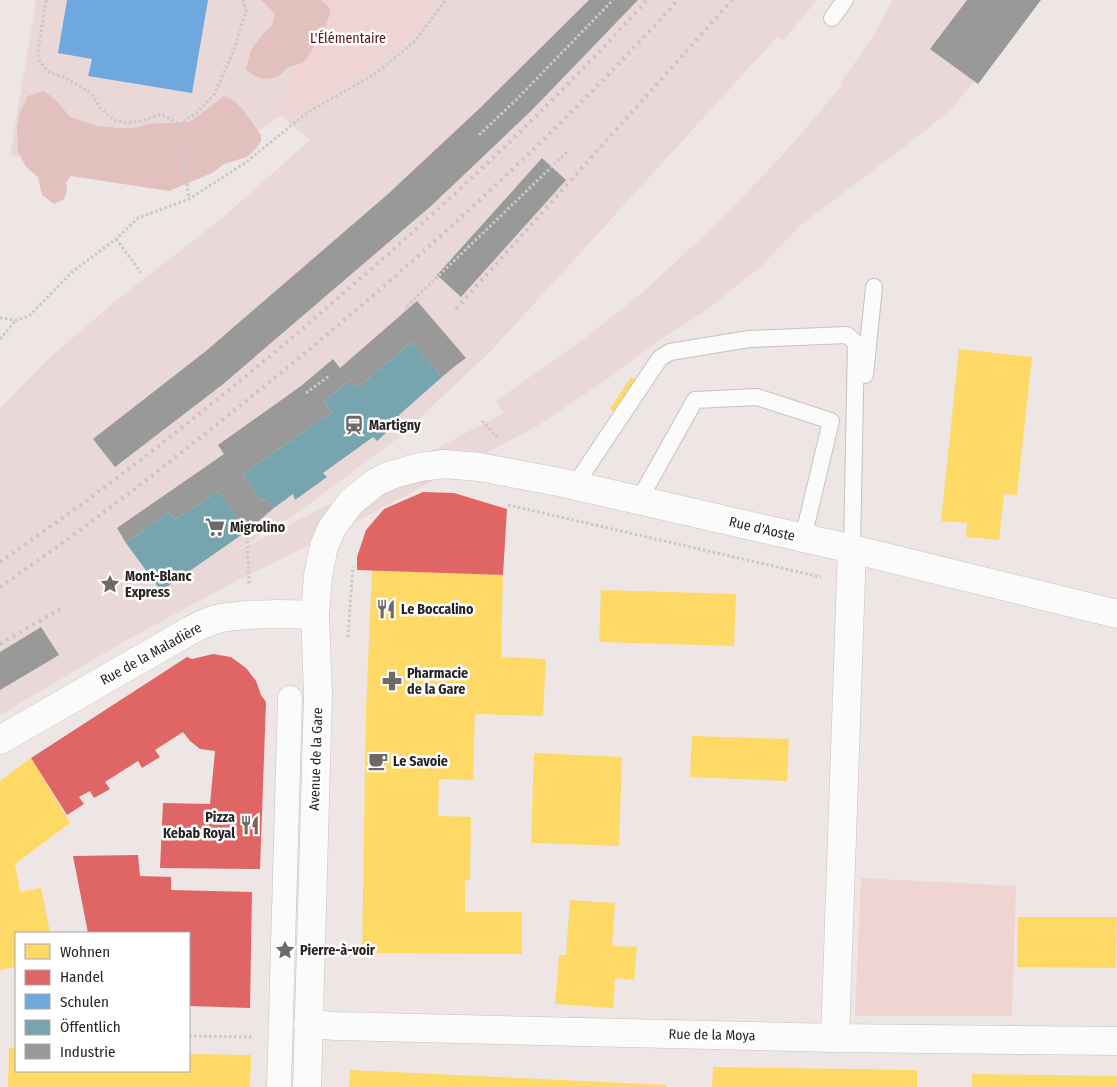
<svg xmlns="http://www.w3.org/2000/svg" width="1117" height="1087" viewBox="0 0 1117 1087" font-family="'Fira Sans Condensed',sans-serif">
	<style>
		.built { fill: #e9d8d7 }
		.green { fill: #efd4d2 }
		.forest { fill: #e2c0bd }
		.homes { fill: #ffd966 }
		.shops { fill: #e06666 }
		.schools { fill: #6fa8dc }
		.public { fill: #76a5af }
		.industry { fill: #999 }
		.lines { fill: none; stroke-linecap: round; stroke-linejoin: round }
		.service-casing { stroke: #c7c1c0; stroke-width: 18 }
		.pedestrian-casing { stroke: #c7c1c0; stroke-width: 25 }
		.minor-casing { stroke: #c7c1c0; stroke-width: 29 }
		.tertiary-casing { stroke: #c7c1c0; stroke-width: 29 }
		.path { stroke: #cbc8c8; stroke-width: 3; stroke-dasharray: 2.5 2.5; stroke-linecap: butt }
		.service { stroke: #fcfbfb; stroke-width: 16 }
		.pedestrian { stroke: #fcfbfb; stroke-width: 24 }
		.minor { stroke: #fcfbfb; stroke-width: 28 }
		.tertiary { stroke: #fcfbfb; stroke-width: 28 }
		.rail { stroke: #c6c4c4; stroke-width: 4; stroke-dasharray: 2.5 5; stroke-linecap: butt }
		.labels { text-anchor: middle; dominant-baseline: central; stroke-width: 5; stroke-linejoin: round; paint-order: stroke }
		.park-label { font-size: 14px; fill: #591617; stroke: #fff }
		.poi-label { font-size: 14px; font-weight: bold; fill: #292423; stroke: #fff; text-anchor: start }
		.street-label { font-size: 14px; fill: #292423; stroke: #fff }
	</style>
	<rect width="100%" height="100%" fill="#eee6e5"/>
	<path class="built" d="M36,0H817L783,41L777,37L491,351L398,438L300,511L229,555L336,501L504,413L496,401L581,341L643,292L709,231L780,158L841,87L839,85L872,38L893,0H1036L983,71L953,107L925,131L802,224L760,267L708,309L655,343L610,377L539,425L348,526L238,580L125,641L0,715V409L45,362L113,303L221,219L310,140L281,116L186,176L165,186L10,155Z"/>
	<path class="green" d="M321,0H438L409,35L370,68L298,114L281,116Z
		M861,878L1016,886L1012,1016H855Z"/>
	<path class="forest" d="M261,0H321C326,4 329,6 330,12C330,20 310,57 303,62C299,65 293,65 289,67C285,69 283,73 280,75C267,82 256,79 246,69L251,50L263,34L272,26L275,13Z
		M44,91L57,101L70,117L97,126L118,128H134L148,124L190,122L224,96C242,102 250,121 261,135V141L255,150L247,157L224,164L212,173L169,191L71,176L66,182L67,191L64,199L54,204L42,195L38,177L26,167L18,152L17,129L20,112L28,96Z"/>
	<path class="homes" d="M959,349L1032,357L1017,495L1004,494L999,540L966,537L967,523L941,521Z
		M631,377L638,381L617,414L610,409Z
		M372,570L503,575L501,657L546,659L543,716L475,714L473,780L439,779L438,816L471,817L470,881L465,880V912H522V954L362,953L366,710Z
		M601,590L736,594L734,646L599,642Z
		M692,736L789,739L787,781L690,777Z
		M534,753L622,757L619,846L531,843Z
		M31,758L70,823L15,864L20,892L41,888L50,933H16V967L0,970V781Z
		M570,900L615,903L612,946L637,947L634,980L615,978L613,1008L555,1004L559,955H566Z
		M1018,917H1117L1116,968L1017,967Z
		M9,1048H16V1071H189V1054L251,1055L250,1087H8Z
		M713,1067L917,1070V1087H712Z
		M350,1070L667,1085V1087H349Z
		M972,1074L1117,1076V1087H972Z"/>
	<path class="shops" d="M423,492L454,493L507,509L503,575L357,570V557L366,530L384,509Z
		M213,654L231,657L246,668L256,681L261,695L266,702L260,869L160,868L163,803L210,804L215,751L200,749L190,741L183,732L155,750L160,757L142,768L138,761L105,782L110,789L94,798L90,791L79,797L84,804L67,815L31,758L187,657L192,659Z
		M138,855L140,876L171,877V890L252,892L250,1008L189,1006V933H88L73,856Z"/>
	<path class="schools" d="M67,0H208L192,93L88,76L92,59L58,53Z"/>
	<path class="public" d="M412,342L442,377L399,415L401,419L377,441L373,437L323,473L327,477L295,500L293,494L274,508L265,498L261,501L243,474L332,412L324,402L350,380L357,388Z
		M219,491L247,531L161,591L126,543L169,512L175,519Z"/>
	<path class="industry" d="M589,0H638L532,110L431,206L222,385L115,467L93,439L206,351L388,194L479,109Z
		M967,0H1041L978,84L930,49Z
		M542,158L566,180L461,297L437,275Z
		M417,301L466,358L455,366L442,377L412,342L357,388L350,380L324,402L332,412L243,474L261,501L265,498L274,508L247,531L219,491L175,519L169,512L126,543L117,528L224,454L218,445L301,386L333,359L340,368Z
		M41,627L59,655L0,690V652Z"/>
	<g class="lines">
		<defs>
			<path id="service" d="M832,18L845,0
				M847,335L856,343L852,549L575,485L660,358L670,352L749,339Z
				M865,375L874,287
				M639,500L695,400L757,397L831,421L803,538"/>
			<path id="pedestrian" d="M279,1087L290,698"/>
			<path id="minor" d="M0,740L191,630C203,624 215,618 228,617C257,613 286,614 315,615
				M308,1024L336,1026L835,1038L1117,1041
				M835,1038L852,549"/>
			<path id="tertiary" d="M307,1087L318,695L315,615L318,576L324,546L332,528L351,502L376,482L391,475L420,467L444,464L479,467L559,482L852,549L1117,614"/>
		</defs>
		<use href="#service" class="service-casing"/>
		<use href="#pedestrian" class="pedestrian-casing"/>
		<use href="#minor" class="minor-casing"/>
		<use href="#tertiary" class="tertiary-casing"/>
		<path class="path" d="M46,0L38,51L40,62L50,73L62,76L91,93L101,109L114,120L127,123L141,121L161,114L179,124
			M179,124L196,113L214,95L233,52L246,11L243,0
			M179,124L189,199
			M479,135L517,99L613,0
			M116,239L142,274
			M407,310L405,308L428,286L568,151
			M0,318L17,320L29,316L72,272L116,239L138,218L189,199L245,163L308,112L375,74L415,41L446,0
			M0,339L16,320
			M306,393L329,376
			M482,421L499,439
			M508,505L821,577
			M247,531L249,585
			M348,637L353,566
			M189,1036L253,1037"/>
		<use href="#service" class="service"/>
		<use href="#pedestrian" class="pedestrian"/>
		<use href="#minor" class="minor"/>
		<use href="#tertiary" class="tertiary"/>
		<path class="rail" d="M456,309L732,0
			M0,562C115,483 225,396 330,305C441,209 549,109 647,0
			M0,587C83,530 163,468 241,405C396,281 545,147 678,0
			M0,644L65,606"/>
	</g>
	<defs>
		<symbol id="station-bare" viewBox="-9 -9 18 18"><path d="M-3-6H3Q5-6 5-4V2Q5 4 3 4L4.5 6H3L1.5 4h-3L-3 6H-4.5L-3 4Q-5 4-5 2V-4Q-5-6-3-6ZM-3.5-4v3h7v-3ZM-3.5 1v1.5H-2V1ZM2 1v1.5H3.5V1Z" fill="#6e6867" stroke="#fff" stroke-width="2.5" paint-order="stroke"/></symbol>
		<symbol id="supermarket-bare" viewBox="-9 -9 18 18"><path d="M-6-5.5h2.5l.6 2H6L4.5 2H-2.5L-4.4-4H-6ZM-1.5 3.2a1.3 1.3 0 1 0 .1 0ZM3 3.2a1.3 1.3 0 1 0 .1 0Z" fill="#6e6867" stroke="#fff" stroke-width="2.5" paint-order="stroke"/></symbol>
		<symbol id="sight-bare" viewBox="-9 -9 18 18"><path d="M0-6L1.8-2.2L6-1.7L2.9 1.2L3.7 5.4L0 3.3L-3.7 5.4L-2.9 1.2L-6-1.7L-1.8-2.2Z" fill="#6e6867" stroke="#fff" stroke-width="2.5" paint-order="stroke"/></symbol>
		<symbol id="restaurant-bare" viewBox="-9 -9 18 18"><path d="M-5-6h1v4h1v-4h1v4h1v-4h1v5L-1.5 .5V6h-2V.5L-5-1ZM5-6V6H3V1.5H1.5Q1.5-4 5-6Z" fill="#6e6867" stroke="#fff" stroke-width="2.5" paint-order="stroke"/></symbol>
		<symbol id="pharmacy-bare" viewBox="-9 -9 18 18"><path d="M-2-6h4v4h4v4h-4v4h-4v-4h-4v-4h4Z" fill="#6e6867" stroke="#fff" stroke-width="2.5" paint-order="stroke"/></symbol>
		<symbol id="cafe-bare" viewBox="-9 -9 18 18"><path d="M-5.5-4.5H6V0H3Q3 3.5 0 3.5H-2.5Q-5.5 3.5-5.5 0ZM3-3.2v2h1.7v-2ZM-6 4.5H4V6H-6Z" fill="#6e6867" stroke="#fff" stroke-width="2.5" paint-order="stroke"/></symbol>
	</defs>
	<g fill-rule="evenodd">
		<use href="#station-bare" x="340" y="411" width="28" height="28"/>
		<use href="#supermarket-bare" x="201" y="513" width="28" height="28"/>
		<use href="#sight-bare" x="96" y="570" width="28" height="28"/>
		<use href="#restaurant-bare" x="372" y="595" width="28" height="28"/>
		<use href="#pharmacy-bare" x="378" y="667" width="28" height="28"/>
		<use href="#cafe-bare" x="364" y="747" width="28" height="28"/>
		<use href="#restaurant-bare" x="236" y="811" width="28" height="28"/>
		<use href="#sight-bare" x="271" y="936" width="28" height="28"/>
	</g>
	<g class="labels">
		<g class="park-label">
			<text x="348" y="38">L'Élémentaire</text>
		</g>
		<g class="poi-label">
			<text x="369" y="425">Martigny</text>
			<text x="230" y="527">Migrolino</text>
			<text x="125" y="576">Mont-Blanc<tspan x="125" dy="16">Express</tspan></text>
			<text x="401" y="609">Le Boccalino</text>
			<text x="407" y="673">Pharmacie<tspan x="407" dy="16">de la Gare</tspan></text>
			<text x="393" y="761">Le Savoie</text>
			<text x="235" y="817" text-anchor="end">Pizza<tspan x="235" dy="16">Kebab Royal</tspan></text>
			<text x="300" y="950">Pierre-à-voir</text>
		</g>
		<g class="street-label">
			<text transform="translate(762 529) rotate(13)">Rue d'Aoste</text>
			<text transform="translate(151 654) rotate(-29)">Rue de la Maladière</text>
			<text transform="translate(316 759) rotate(-88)">Avenue de la Gare</text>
			<text transform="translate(712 1035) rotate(1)">Rue de la Moya</text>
		</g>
	</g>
	<rect x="15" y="932" width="175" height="140" fill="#ffffff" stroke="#a9a7a7"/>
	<rect x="25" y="944" width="25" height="15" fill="#ffd966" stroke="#a9a7a7"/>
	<text x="60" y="957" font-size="15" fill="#292423">Wohnen</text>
	<rect x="25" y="970" width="25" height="15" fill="#e06666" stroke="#a9a7a7"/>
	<text x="60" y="982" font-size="15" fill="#292423">Handel</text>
	<rect x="25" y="994" width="25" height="15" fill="#6fa8dc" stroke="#a9a7a7"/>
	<text x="60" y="1007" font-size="15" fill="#292423">Schulen</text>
	<rect x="25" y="1020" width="25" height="15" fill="#76a5af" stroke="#a9a7a7"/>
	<text x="60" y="1032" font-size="15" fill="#292423">Öffentlich</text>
	<rect x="25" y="1044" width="25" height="15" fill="#999999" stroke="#a9a7a7"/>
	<text x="60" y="1057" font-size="15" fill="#292423">Industrie</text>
</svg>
